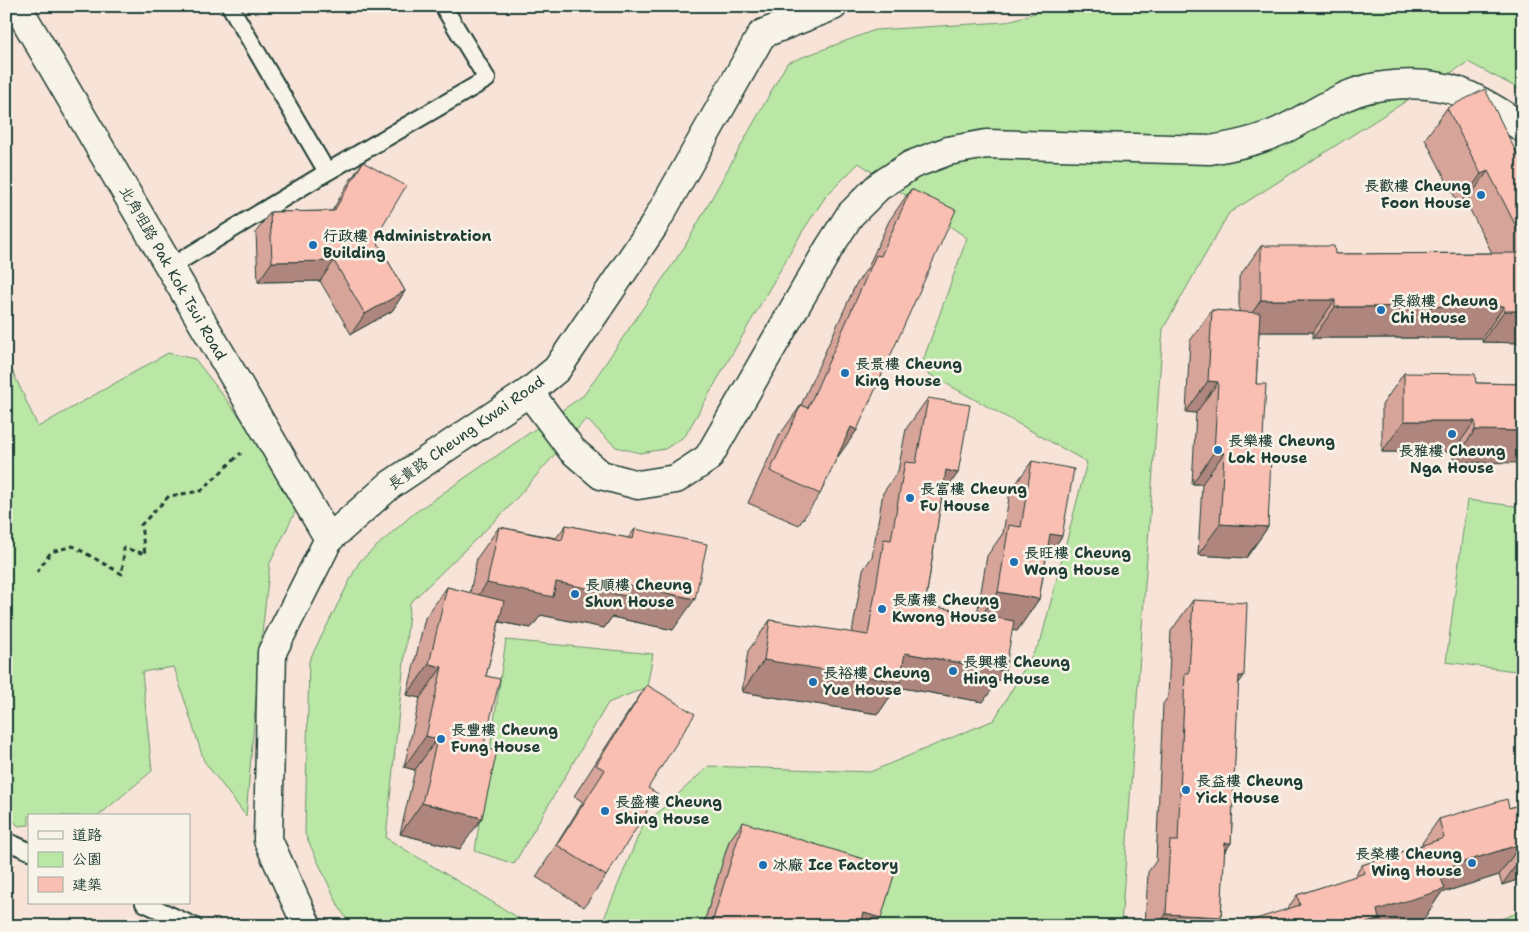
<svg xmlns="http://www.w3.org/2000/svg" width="1529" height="932" viewBox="0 0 1529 932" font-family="'Shantell Sans','LXGW WenKai TC',sans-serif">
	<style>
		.green { fill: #bae7a5; stroke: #6c926c }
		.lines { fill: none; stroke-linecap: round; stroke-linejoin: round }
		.lane-casing { stroke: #1f3d34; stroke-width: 20 }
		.street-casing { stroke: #1f3d34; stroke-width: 31 }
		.path { stroke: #1f3d34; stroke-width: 3; stroke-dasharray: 5 4; stroke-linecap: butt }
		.lane { stroke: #f7f3e8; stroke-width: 16 }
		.street { stroke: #f7f3e8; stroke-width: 28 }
		.wall { fill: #d7a49a; stroke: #1f3d34 }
		.shaded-wall { fill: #af867d; stroke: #1f3d34 }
		.building { fill: #fabfb3; stroke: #1f3d34 }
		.poi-dot { fill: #1f6fb2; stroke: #f7f3e8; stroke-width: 2 }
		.labels { text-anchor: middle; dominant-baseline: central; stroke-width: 5; stroke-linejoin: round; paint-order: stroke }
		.poi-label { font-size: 15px; font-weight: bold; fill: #1f3d34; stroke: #f7f3e8; text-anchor: start }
		.street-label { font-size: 15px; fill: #1f3d34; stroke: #f7f3e8 }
	</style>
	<rect width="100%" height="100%" fill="#f8e3d8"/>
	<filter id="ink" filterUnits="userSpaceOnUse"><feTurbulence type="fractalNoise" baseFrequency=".02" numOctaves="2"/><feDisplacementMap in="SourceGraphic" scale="10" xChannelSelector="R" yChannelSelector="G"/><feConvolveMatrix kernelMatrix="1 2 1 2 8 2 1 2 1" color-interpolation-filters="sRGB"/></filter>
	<g filter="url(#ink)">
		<path class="green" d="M1058,6H1523V91L1468,62L1229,213L1163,329L1121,926H870L729,842L703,926H601L642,827L709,766L870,772L994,720L1041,640L1087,462L920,369L967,238L859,163L826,196L802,232L685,436L665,449L640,453L616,447L586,419L507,509L410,603L386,838L532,926H351L339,907L305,834L309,661L359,562L413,514L584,395L685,246L787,63L875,30L1005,22Z
			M168,353L195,359L242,420L297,508L270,563L260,651L246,816L204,761L174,667L142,672L152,771L98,816H29V825L18,826L6,812V357L38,427Z
			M1467,500L1523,507V672L1446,662Z
			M506,640L653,654L647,687L608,703L514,864L475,851Z
			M1523,911V926H1481Z"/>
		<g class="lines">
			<defs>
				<path id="lane" d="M230,6L327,172L487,79L443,6
					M170,267L327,172
					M6,841L29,851
					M144,903L194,926"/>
				<path id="street" d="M17,6L329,539
					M529,392L572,450L601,475L638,485L676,479L708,458L829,248L850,215L878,187L911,165L948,151L986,144L1210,150C1234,146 1258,141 1280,131C1302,121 1322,107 1344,97C1375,82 1427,80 1460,92C1483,101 1503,114 1523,128
					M307,926L268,840L272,652L329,539L390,485L529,392L557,369L653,227L762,34L833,6"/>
			</defs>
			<use href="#lane" class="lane-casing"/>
			<use href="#street" class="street-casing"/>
			<path class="path" d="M37,572L51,552L73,546L122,574L124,548L145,554L141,525L169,496L201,491L241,453"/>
			<use href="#lane" class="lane"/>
			<use href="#street" class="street"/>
		</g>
		<path class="wall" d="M1447,108L1518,156L1523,153V343L1482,342V338H1313V332H1259L1256,384L1268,527L1246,558L1198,555L1202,484H1192L1196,413L1186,412L1190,341L1212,310L1239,312V277L1261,246L1335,254L1492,253L1466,202L1459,205L1425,139Z
			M363,162L375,238L405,291L392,311L351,334L320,281L258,282L256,232L270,212L332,211L349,182Z
			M911,189L857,430L836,459L820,494L799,525L748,503L779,436L801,405L855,286L868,267L889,221Z
			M1404,373L1476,383L1523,384L1453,462V452H1382V405Z
			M928,398L958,473L942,495L925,605L977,615L987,556L1003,533L1010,492L1032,461L1062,536L1046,559L1039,599L1017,631L1012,630L983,702L897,687L878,714L742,692L748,651L770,620L852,633L863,570L872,557L883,493L898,471L906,429Z
			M566,525L628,538L635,529L673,630L612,617L604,628L541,615L531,628L499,622L486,676L460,849L400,834L415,770L404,767L420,698L407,695L425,618L447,587L470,593L477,558L499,527L556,538Z
			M1193,600L1238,683L1231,843L1224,853L1221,917L1215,926H1145L1148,872L1156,861L1163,704L1168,697L1171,631Z
			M647,685L648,788L606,876L584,907L536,877L583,802L574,796L626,716Z
			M1523,804V878L1502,885L1499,875L1441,893L1423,920L1287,909L1297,895L1354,877L1362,865L1420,846L1439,819L1509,808Z
			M743,822L875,926H703L729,841Z"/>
		<path class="shaded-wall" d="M1488,171L1466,202L1459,205L1481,174Z
			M334,261L320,281L258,282L272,262Z
			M405,291L392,311L351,334L365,314Z
			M1261,300H1335L1313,332H1239Z
			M1504,306L1482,338H1313L1335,307Z
			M1504,311H1523V343L1482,342Z
			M1208,381L1218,382L1196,413L1186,412Z
			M1404,421H1475L1453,452H1382Z
			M851,427L857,430L835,461Z
			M1475,430L1523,431V463L1453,462Z
			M1214,452L1224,453L1202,484H1192Z
			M946,470L958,473L936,504Z
			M1220,524L1268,527L1246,558L1198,555Z
			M1050,534L1062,536L1041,567Z
			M556,582L628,585L695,599L673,630L612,617L604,628L541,615L531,628L465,615L487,583Z
			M998,592L1039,599L1017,631L976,623Z
			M905,653L1005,671L983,702L897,687L878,714L742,692L764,660Z
			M429,664L442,667L420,698L407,695Z
			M1239,676H1244L1222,707Z
			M426,736L437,739L415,770L404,767Z
			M422,803L482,818L460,849L400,834Z
			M1225,843H1231L1209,875Z
			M1521,844L1499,875L1441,893L1423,920L1404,926H1357L1377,910L1438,870Z
			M1523,855V878L1502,885Z
			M864,913L881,918L875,926H855Z
			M1166,914L1221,917L1215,926H1158Z"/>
		<path class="building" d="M1485,89L1518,156L1523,153V240L1488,171L1481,174L1447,108Z
			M363,162L406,186L375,238L405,291L365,314L334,261L272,262L270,212L334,211Z
			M911,189L956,210L857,430L851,427L820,494L770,471L801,405L808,408L876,255L881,256Z
			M1261,246H1334L1335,254L1523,253V311H1504V306L1335,307V300H1261Z
			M1212,310L1260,313L1256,384H1266L1262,455L1271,456L1268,527L1220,524L1224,453L1214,452L1218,382L1208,381Z
			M1404,373L1475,374L1476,383L1523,384V431L1475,430V421H1404Z
			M928,398L970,405L958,473L946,470L925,605L1014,621L1005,671L905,653L900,682L764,660L770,620L868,635L884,539L891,540L905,462L916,463Z
			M1032,461L1074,469L1062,536L1050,534L1039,599L998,592L1009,525L1021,527Z
			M566,525L633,539L635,529L707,544L695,599L628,585L626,596L556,582L553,597L487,583L499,527L562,540Z
			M447,587L504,601L486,676L500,679L483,748L497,751L482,818L422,803L437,739L426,736L442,667L429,664Z
			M1193,600L1247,603L1244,676H1239L1231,843H1225L1221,917L1166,914L1170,841H1178L1185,673H1189Z
			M647,685L695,714L648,788L658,794L606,876L557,845L605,770L596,765Z
			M1507,799L1509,808L1523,804V850L1521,844L1438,870L1445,889L1377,910L1379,919L1357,926H1234L1300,905L1297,895L1365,873L1362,865L1444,838L1439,819Z
			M743,822L896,869L881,918L864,913L860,926H711Z"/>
	</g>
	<g class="poi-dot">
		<circle cx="1481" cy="195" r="5"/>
		<circle cx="313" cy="245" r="5"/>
		<circle cx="1381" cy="310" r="5"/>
		<circle cx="845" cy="373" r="5"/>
		<circle cx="1452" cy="434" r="5"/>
		<circle cx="1218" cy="450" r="5"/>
		<circle cx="910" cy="498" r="5"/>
		<circle cx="1014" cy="562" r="5"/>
		<circle cx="575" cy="594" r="5"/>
		<circle cx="882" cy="609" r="5"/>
		<circle cx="953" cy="671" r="5"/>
		<circle cx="813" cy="682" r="5"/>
		<circle cx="441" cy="739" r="5"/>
		<circle cx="1186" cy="790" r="5"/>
		<circle cx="605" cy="811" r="5"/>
		<circle cx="1472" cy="863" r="5"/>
		<circle cx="763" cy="865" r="5"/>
	</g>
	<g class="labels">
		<g class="poi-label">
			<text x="1471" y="186" text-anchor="end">長歡樓 Cheung<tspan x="1471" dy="17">Foon House</tspan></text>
			<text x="323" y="236">行政樓 Administration<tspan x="323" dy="17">Building</tspan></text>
			<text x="1391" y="301">長緻樓 Cheung<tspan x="1391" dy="17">Chi House</tspan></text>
			<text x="855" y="364">長景樓 Cheung<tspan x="855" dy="17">King House</tspan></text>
			<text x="1228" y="441">長樂樓 Cheung<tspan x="1228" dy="17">Lok House</tspan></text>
			<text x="1452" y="451" text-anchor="middle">長雅樓 Cheung<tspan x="1452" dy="17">Nga House</tspan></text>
			<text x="920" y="489">長富樓 Cheung<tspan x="920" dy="17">Fu House</tspan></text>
			<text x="1024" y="553">長旺樓 Cheung<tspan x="1024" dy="17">Wong House</tspan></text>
			<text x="585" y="585">長順樓 Cheung<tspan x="585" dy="17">Shun House</tspan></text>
			<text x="892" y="600">長廣樓 Cheung<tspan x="892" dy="17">Kwong House</tspan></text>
			<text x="963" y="662">長興樓 Cheung<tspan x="963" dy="17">Hing House</tspan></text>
			<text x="823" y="673">長裕樓 Cheung<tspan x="823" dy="17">Yue House</tspan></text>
			<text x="451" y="730">長豐樓 Cheung<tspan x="451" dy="17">Fung House</tspan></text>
			<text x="1196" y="781">長益樓 Cheung<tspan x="1196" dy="17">Yick House</tspan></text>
			<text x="615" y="802">長盛樓 Cheung<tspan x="615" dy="17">Shing House</tspan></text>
			<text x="1462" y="854" text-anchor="end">長榮樓 Cheung<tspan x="1462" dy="17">Wing House</tspan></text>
			<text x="773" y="865">冰廠 Ice Factory</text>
		</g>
		<g class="street-label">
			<text transform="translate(173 273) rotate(60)">北角咀路 Pak Kok Tsui Road</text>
			<text transform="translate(466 433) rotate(-35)">長貴路 Cheung Kwai Road</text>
		</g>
	</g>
	<rect width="1529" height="932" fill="none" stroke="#f7f3e8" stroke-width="25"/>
	<rect x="12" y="12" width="1504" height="907" fill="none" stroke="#1f3d34" stroke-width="2" filter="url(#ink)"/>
	<rect x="28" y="814" width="162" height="90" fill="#f7f3e8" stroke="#a1aaa0"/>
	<rect x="38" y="831" width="25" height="8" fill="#f7f3e8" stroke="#a1aaa0"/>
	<text x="72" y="840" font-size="15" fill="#1f3d34">道路</text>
	<rect x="38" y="852" width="25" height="15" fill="#bae7a5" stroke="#a1aaa0"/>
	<text x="72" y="864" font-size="15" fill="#1f3d34">公園</text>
	<rect x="38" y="877" width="25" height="15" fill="#fabfb3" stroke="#a1aaa0"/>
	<text x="72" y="890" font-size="15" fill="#1f3d34">建築</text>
</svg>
